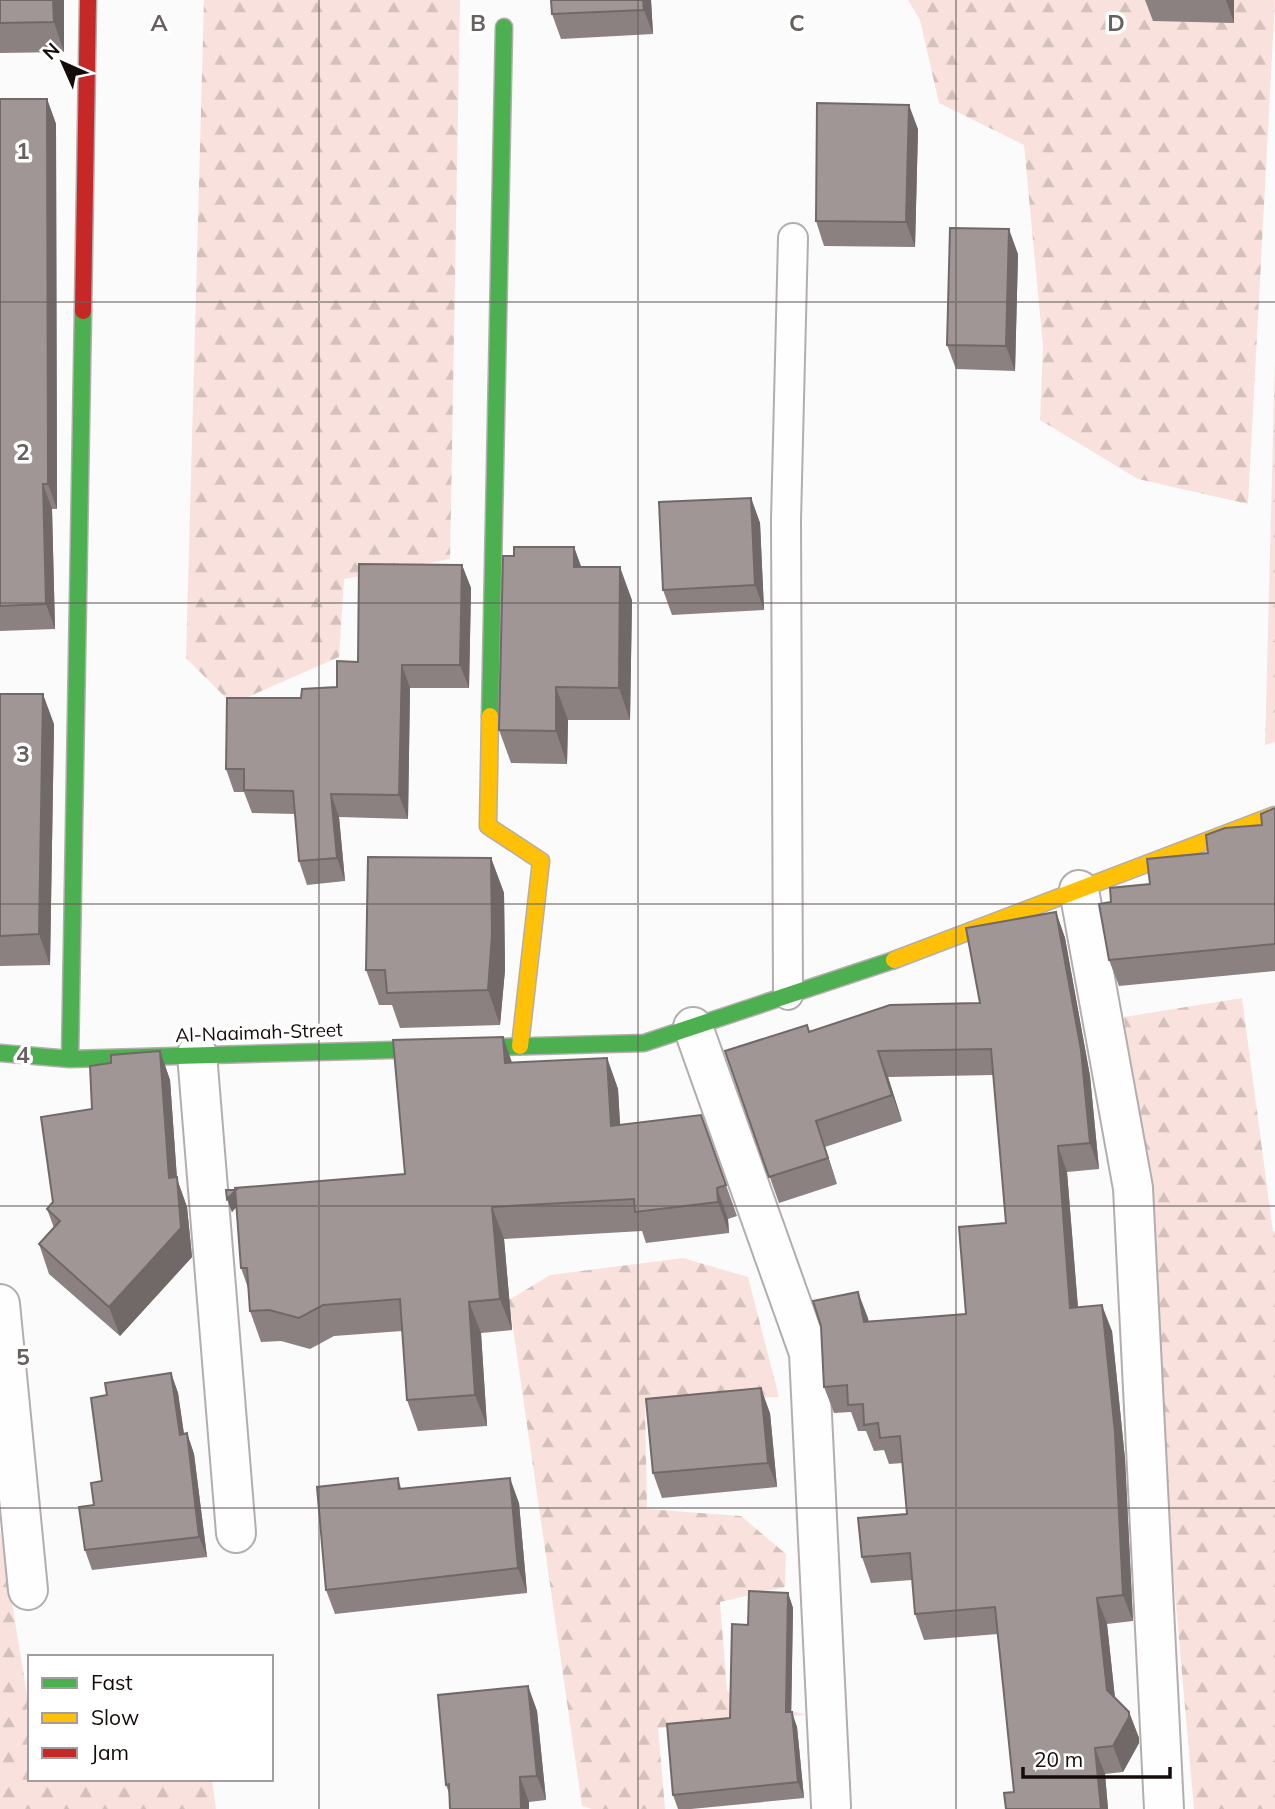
<svg xmlns="http://www.w3.org/2000/svg" width="1275" height="1809" viewBox="0 0 1275 1809" font-family="Mulish,sans-serif">
	<style>
		.forest { fill: url(#forest-firs) }
		.lines { fill: none; stroke-linecap: round; stroke-linejoin: round }
		.lane-casing { stroke: #b3aead; stroke-width: 32 }
		.street-casing { stroke: #b3aead; stroke-width: 42 }
		.fast-casing { stroke: #b3aead; stroke-width: 19 }
		.slow-casing { stroke: #b3aead; stroke-width: 19 }
		.jam-casing { stroke: #b3aead; stroke-width: 19 }
		.lane { stroke: #fefefe; stroke-width: 28 }
		.street { stroke: #fefefe; stroke-width: 38 }
		.fast { stroke: #4caf50; stroke-width: 16 }
		.slow { stroke: #ffc107; stroke-width: 16 }
		.jam { stroke: #c62828; stroke-width: 16 }
		.wall { fill: #8a8180 }
		.shaded-wall { fill: #706968 }
		.building { fill: #a09695; stroke: #706968; stroke-width: 2 }
		.grid { fill: none; stroke: #66605e; stroke-width: 2; stroke-opacity: 0.55 }
		.labels { text-anchor: middle; dominant-baseline: central; stroke-width: 7; stroke-linejoin: round; paint-order: stroke }
		.street-label { font-size: 19px; fill: #150c0a; stroke: #fff }
		.grid-label { font-size: 23px; text-anchor: middle; font-weight: bold; fill: #66605e; stroke: #fff; stroke-width: 7; stroke-linejoin: round; paint-order: stroke }
	</style>
	<defs>
		<pattern id="forest-firs" width="22" height="20" patternUnits="userSpaceOnUse" patternTransform="scale(1.75)"><rect width="22" height="20" fill="#f9e2dd"/><path d="M5 1l3.5 6h-7zM16 11l3.5 6h-7z" fill="#d5c1bc"/></pattern>
	</defs>
	<rect width="100%" height="100%" fill="#fbfbfb"/>
	<path class="forest" d="M204,0H460L450,559L344,579L339,657L232,704L186,658Z
		M908,0H1275L1248,504L1138,479L1040,420L1043,347L1024,145L939,103L920,20Z
		M1275,359V742L1265,745Z
		M1242,998L1273,1232L1275,1231V1809H1194L1124,1017Z
		M683,1258L748,1277L779,1397L645,1403L647,1509L741,1516L786,1554L785,1587L720,1602L727,1691L806,1715L658,1728L665,1809H592L582,1806L509,1300L550,1275Z
		M0,1529L30,1713V1779H212L216,1809H0Z"/>
	<g class="lines">
		<defs>
			<path id="lane" d="M788,995L786,520L793,238"/>
			<path id="street" d="M1079,890L1133,1188L1164,1809
				M693,1027L809,1353L831,1806
				M197,1054L236,1533
				M0,1304L28,1590"/>
			<path id="fast" d="M490,716L504,27
				M0,1053L70,1059L644,1043L894,960
				M70,1059L83,311"/>
			<path id="slow" d="M490,716L488,826L541,861L520,1046
				M894,960L1275,815"/>
			<path id="jam" d="M83,311L88,0"/>
		</defs>
		<use href="#lane" class="lane-casing"/>
		<use href="#street" class="street-casing"/>
		<use href="#fast" class="fast-casing"/>
		<use href="#slow" class="slow-casing"/>
		<use href="#jam" class="jam-casing"/>
		<use href="#lane" class="lane"/>
		<use href="#street" class="street"/>
		<use href="#fast" class="fast"/>
		<use href="#slow" class="slow"/>
		<use href="#jam" class="jam"/>
	</g>
	<path class="wall" d="M0,0H64V52L0,53Z
		M551,0H651L653,34L561,39L552,14Z
		M1145,0H1234V23L1153,21Z
		M0,99H47L56,124L57,509H52L55,629L0,631Z
		M918,129L915,247L824,246L816,221Z
		M1018,254L1015,371L956,369L947,345Z
		M751,498L760,523L764,610L672,615L663,590Z
		M574,547L581,567L632,600L630,720H568L567,764L511,763L499,730L514,556Z
		M462,565L471,588L469,688H410L408,819L339,817L345,881L307,885L299,861L295,814L252,813L244,792H234L226,769L337,687L358,662Z
		M0,694L54,724L50,965L0,966Z
		M1275,808V971L1119,986L1109,960L1111,902L1150,884L1262,825Z
		M491,858L504,893L505,970L500,1025L400,1028L392,1005H379L366,970Z
		M1056,912L1065,938L1090,1076L1099,1169L1067,1172L1078,1307L1112,1331L1125,1459L1133,1621L1107,1624L1115,1698L1129,1712L1139,1738V1743L1123,1772L1105,1774L1108,1809H1006L1014,1792L998,1634L924,1640L915,1614L912,1580L871,1583L862,1557L907,1514L903,1463L889,1464L884,1450L874,1451L866,1431H858L851,1412L834,1413L824,1387L868,1318V1321L966,1314L1006,1223L993,1075L888,1077L902,1121L825,1147L837,1184L779,1203L725,1051L809,1031L980,1003Z
		M160,1051L170,1080L177,1179L187,1207L192,1257L120,1336L49,1274L39,1244L54,1228L47,1209L53,1202L111,1063Z
		M607,1058L618,1089L620,1125L701,1115L737,1216L728,1219L729,1233L646,1243L642,1231L504,1239L512,1330L481,1333L487,1426L418,1431L407,1400L402,1331L334,1336L310,1349L281,1341L261,1342L250,1311L248,1288L241,1268L236,1207L232,1212L227,1199L405,1174L512,1063Z
		M171,1373L178,1393L184,1434L187,1433L194,1454L207,1557L92,1570L85,1550L94,1505L102,1481L107,1395Z
		M770,1413L777,1487L662,1498L653,1473Z
		M398,1478L401,1488L519,1503L527,1593L335,1614L326,1590Z
		M788,1593L793,1608L791,1712L797,1727L804,1798L691,1809H678L673,1795L730,1718L748,1625Z
		M528,1686L537,1711L546,1800L529,1802V1809H450L449,1793L446,1785Z"/>
	<path class="shaded-wall" d="M53,0H64V52L54,22Z
		M643,0H651L653,34L644,10Z
		M1226,0H1234V23Z
		M47,99L56,124L57,509L48,484Z
		M909,105L918,129L915,247L906,222Z
		M1009,229L1018,254L1015,371L1006,346Z
		M43,484L52,509L55,629L46,604Z
		M751,498L760,523L764,610L755,585Z
		M574,547L586,580L574,567Z
		M462,565L471,588L469,688L460,665Z
		M620,567L632,600L630,720L619,688Z
		M402,665L410,688L408,819L399,795Z
		M556,687L568,720L567,764L556,731Z
		M43,694L54,724L50,965L39,934Z
		M331,794L339,817L345,881L337,858Z
		M491,858L504,893L505,970L500,1025L488,990Z
		M1056,912L1065,938L1090,1076L1099,1169L1090,1143Z
		M503,1037L514,1068L505,1063Z
		M160,1051L170,1080L177,1179L187,1207L192,1257L120,1336L109,1307L169,1178Z
		M878,1051L888,1077L902,1121L892,1095Z
		M607,1058L618,1089L622,1158L611,1126Z
		M816,1121L825,1147L837,1184L828,1158Z
		M1058,1146L1067,1172L1080,1334L1070,1308Z
		M717,1188L728,1219L729,1233L718,1202Z
		M236,1190L241,1202L232,1212L227,1199Z
		M492,1207L504,1239L512,1330L500,1299Z
		M858,1292L868,1318L874,1348L864,1322Z
		M469,1302L481,1333L487,1426L475,1395Z
		M1102,1305L1112,1331L1125,1459L1133,1621L1123,1595Z
		M171,1373L178,1393L187,1455L180,1435Z
		M761,1388L770,1413L777,1487L768,1463Z
		M187,1433L194,1454L207,1557L199,1537Z
		M510,1478L519,1503L527,1593L518,1568Z
		M788,1593L793,1608L791,1728L786,1712Z
		M1097,1598L1107,1624L1117,1717L1107,1690Z
		M528,1686L537,1711L546,1800L537,1776Z
		M792,1712L797,1727L804,1798L798,1782Z
		M1129,1712L1139,1738V1743L1123,1772L1113,1746Z
		M1095,1748L1105,1774L1108,1809H1101Z
		M520,1777L529,1802V1809H521Z"/>
	<path class="building" d="M0,0H53L54,22L0,23Z
		M551,0H643L644,10L552,14Z
		M0,99H47L48,484H43L46,604L0,606Z
		M817,103L909,105L906,222L816,221Z
		M950,228L1009,229L1006,346L947,345Z
		M751,498L755,585L663,590L659,502Z
		M514,547H574V567H620L619,688L556,687V731L499,730L503,556H514Z
		M359,564L462,565L460,665H402L399,795L331,794L337,858L299,861L293,791L244,790V769H226L227,698H301L302,689L337,687V661L358,662Z
		M0,694H43L39,934L0,936Z
		M1275,808V944L1109,960L1099,904L1111,902L1110,888L1150,884L1147,859L1208,853L1206,835L1225,828L1262,825L1261,814Z
		M368,857L491,858L492,935L488,990L387,993L385,970H366Z
		M1056,912L1081,1050L1090,1143L1058,1146L1070,1308L1102,1305L1115,1433L1123,1595L1097,1598L1107,1690L1129,1712V1717L1113,1746L1095,1748L1101,1809H1006L1004,1793L1014,1792L995,1607L915,1614L910,1553L862,1557L858,1518L907,1514L900,1436L880,1438L878,1423L864,1425L863,1404L848,1405L847,1385L824,1387L821,1326L813,1301L858,1292L864,1322L966,1314L959,1227L1006,1223L991,1049L878,1051L892,1095L816,1121L828,1158L769,1177L725,1051L807,1025L809,1032L890,1005L980,1003L966,928Z
		M503,1037L505,1063L607,1058L611,1126L701,1115L726,1185L717,1188L718,1202L635,1212L634,1199L492,1207L500,1299L469,1302L475,1395L407,1400L400,1299L323,1305L299,1318L269,1310L250,1311L247,1268H241L235,1188L405,1174L393,1040Z
		M160,1051L169,1178L177,1177L181,1228L109,1307L39,1244L60,1221L47,1209L53,1202L41,1117L92,1109L90,1066L111,1063V1055Z
		M226,1190H236L227,1199Z
		M171,1373L180,1435L187,1433L199,1537L85,1550L79,1507L94,1505L91,1483L102,1481L91,1398L107,1395L105,1383Z
		M761,1388L768,1463L653,1473L646,1399Z
		M398,1478L399,1489L510,1478L518,1568L326,1590L317,1487Z
		M749,1591L788,1593L786,1712H792L798,1782L673,1795L667,1724L730,1718L732,1624L748,1625Z
		M528,1686L537,1776L520,1777L521,1809H450L449,1784L446,1785L438,1695Z"/>
	<path class="grid" d="M319,0V1809M638,0V1809M956,0V1809M0,302H1275M0,603H1275M0,904H1275M0,1206H1275M0,1508H1275"/>
	<g class="labels">
		<g class="street-label">
			<text transform="translate(259 1032) rotate(-2)">Al-Naaimah-Street</text>
		</g>
	</g>
	<g class="grid-label">
		<text x="159" y="31">A</text>
		<text x="478" y="31">B</text>
		<text x="797" y="31">C</text>
		<text x="1116" y="31">D</text>
		<text x="23" y="159">1</text>
		<text x="23" y="460">2</text>
		<text x="23" y="762">3</text>
		<text x="23" y="1063">4</text>
		<text x="23" y="1365">5</text>
	</g>
	<rect x="28" y="1655" width="245" height="126" fill="#ffffff" stroke="#a19e9d" stroke-width="2"/>
	<rect x="42" y="1678" width="35" height="10" fill="#4caf50" stroke="#a19e9d" stroke-width="2"/>
	<text x="91" y="1690" font-size="21" fill="#150c0a">Fast</text>
	<rect x="42" y="1713" width="35" height="10" fill="#ffc107" stroke="#a19e9d" stroke-width="2"/>
	<text x="91" y="1725" font-size="21" fill="#150c0a">Slow</text>
	<rect x="42" y="1748" width="35" height="10" fill="#c62828" stroke="#a19e9d" stroke-width="2"/>
	<text x="91" y="1760" font-size="21" fill="#150c0a">Jam</text>
	<g transform="translate(63 63) rotate(315)" stroke="#ffffff" stroke-width="5" paint-order="stroke">
	<path d="M0-5L12 26L0 18L-12 26Z" fill="#150c0a"/>
	<text y="-10" font-size="19" font-weight="bold" text-anchor="middle" fill="#150c0a">N</text>
	</g>
	<path d="M1023 1767v10h147v-10" fill="none" stroke="#150c0a" stroke-width="3.5"/>
	<text x="1034" y="1767" font-size="21" fill="#150c0a" stroke="#ffffff" stroke-width="5" paint-order="stroke">20 m</text>
</svg>
